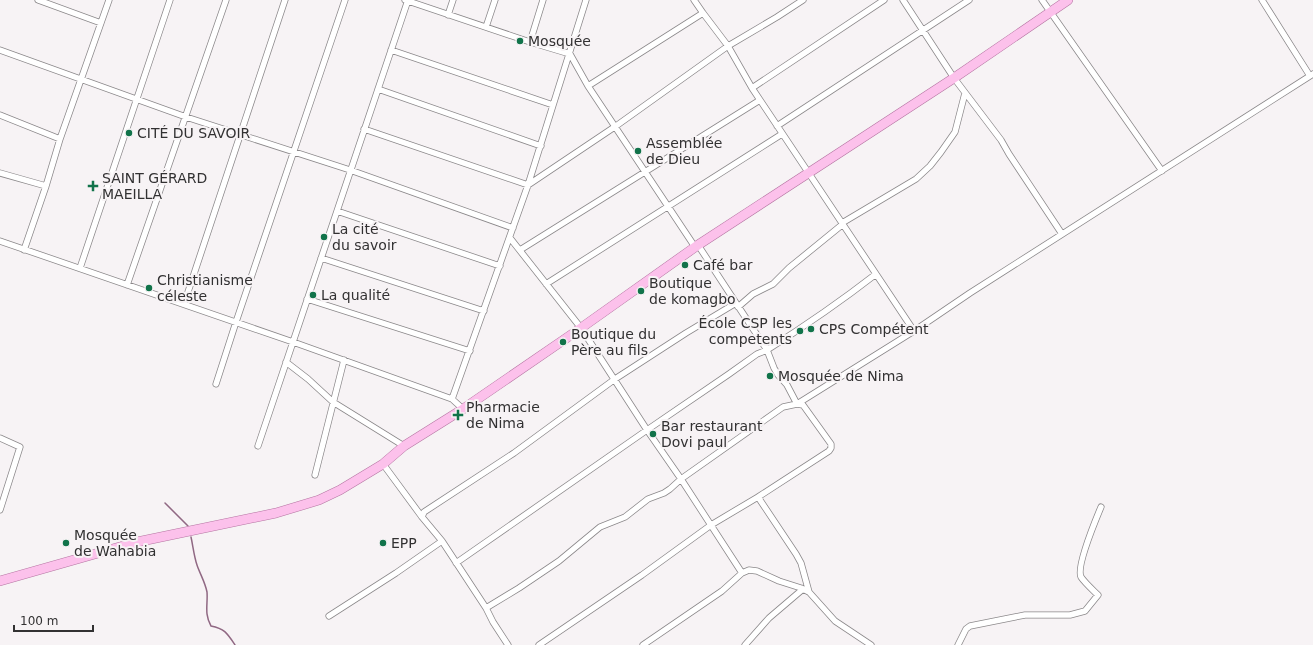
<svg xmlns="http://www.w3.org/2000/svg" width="1313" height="645" viewBox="0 0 1313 645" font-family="'DejaVu Sans',sans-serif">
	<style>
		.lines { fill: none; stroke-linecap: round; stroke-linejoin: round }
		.stream { stroke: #906883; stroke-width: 1.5 }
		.street-casing { stroke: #8b888a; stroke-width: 7 }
		.primary-casing { stroke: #b474a1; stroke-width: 10 }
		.street { stroke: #fff; stroke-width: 5.5 }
		.primary { stroke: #fcc1eb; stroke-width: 9 }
		.poi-dot { fill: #11734a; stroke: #f7f3f5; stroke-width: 1.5 }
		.labels { text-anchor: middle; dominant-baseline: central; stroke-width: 4; stroke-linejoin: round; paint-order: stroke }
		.poi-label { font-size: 14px; fill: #323132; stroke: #f7f3f5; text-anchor: start }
	</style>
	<rect width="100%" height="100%" fill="#f7f3f5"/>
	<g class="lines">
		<path class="stream" d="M165,503L188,526
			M191,537C193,546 194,556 197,565C200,574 205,582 207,592C208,604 204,614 211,626C225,629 227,633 235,645"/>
		<defs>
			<path id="street" d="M38,0L101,23
				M405,0L530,42L570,54L588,86L695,247
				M694,0L703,13L728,46L752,88L914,331
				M903,0L954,78L1001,140L1009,154L1062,234
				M1042,0L1162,171
				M1262,0L1310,76
				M448,15L453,0
				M486,27L495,0
				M530,42L543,0
				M0,50L186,117L350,170L513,228
				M391,50L553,105
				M588,86L703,13
				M752,88L884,0
				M378,89L541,146
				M0,115L60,139
				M777,126L969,0
				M364,129L528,185L616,126L728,46L777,17L803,0
				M0,173L46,186
				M337,211L500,266
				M842,223L916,179L930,166L941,152L955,132L965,93
				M510,238L581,328L647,430L681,479L742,573
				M0,241L293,342L452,399L463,409
				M24,250L46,186L60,139L109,0
				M520,250L760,100
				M321,258L484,311
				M80,268L170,0
				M546,284L782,134
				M127,285L226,0
				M307,299L470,351
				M736,303L767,350C805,326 840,302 876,274
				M184,304L285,0
				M738,307L753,294L773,284L789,268L843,224
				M286,362L308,379L333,402L404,446
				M216,384L236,322L345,0
				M452,399L528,185L586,0
				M0,438L20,447L0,510
				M258,446L408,0
				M383,464L422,517L442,541L486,608L493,622L508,645
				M315,475L344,360
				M758,497L796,554L801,563L809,592
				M422,517L424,512L514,453L615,379L686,333L736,303L698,245
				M456,563L647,430L729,374L757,354L767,350L774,368L778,375L787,385L797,404L914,331L970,293L1313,74
				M486,608L519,588L559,561L600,527L625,517L648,499L664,493L670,489L681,479L783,407L797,404L803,405L831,444V448L829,451L758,497L711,525L642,575L539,645
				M329,616L396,573L442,541
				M643,645L722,591L742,573L749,570L757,571L779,581L801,588L809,592L835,621L871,645
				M745,645L769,618L803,589
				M958,645L966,629L970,626L1025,615H1070L1085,611L1098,595C1093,590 1085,583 1081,577C1076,567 1096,519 1101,507"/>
			<path id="primary" d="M0,581L137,542L276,513L319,500L340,490L383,464L404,446L463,409L581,328L698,245L954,78L1068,0"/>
		</defs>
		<use href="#street" class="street-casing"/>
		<use href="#primary" class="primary-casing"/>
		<use href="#street" class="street"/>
		<use href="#primary" class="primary"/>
	</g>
	<g class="poi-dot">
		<circle cx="520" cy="41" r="4"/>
		<circle cx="129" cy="133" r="4"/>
		<circle cx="638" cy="151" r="4"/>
		<path d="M91 180h4v4h4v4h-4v4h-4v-4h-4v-4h4z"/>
		<circle cx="324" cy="237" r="4"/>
		<circle cx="685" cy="265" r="4"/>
		<circle cx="149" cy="288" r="4"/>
		<circle cx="641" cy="291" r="4"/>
		<circle cx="313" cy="295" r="4"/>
		<circle cx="811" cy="329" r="4"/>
		<circle cx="800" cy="331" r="4"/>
		<circle cx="563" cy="342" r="4"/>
		<circle cx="770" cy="376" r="4"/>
		<path d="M456 409h4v4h4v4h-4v4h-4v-4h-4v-4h4z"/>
		<circle cx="653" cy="434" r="4"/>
		<circle cx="66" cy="543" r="4"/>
		<circle cx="383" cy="543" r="4"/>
	</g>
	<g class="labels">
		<g class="poi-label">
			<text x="528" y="41">Mosquée</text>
			<text x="137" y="133">CITÉ DU SAVOIR</text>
			<text x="646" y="143">Assemblée<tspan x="646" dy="16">de Dieu</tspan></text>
			<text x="102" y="178">SAINT GÉRARD<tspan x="102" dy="16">MAEILLA</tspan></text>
			<text x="332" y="229">La cité<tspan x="332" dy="16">du savoir</tspan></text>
			<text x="693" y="265">Café bar</text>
			<text x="157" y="280">Christianisme<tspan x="157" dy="16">céleste</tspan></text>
			<text x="649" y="283">Boutique<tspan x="649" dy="16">de komagbo</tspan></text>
			<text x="321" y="295">La qualité</text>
			<text x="792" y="323" text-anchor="end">École CSP les<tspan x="792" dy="16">competents</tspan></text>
			<text x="819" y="329">CPS Compétent</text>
			<text x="571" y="334">Boutique du<tspan x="571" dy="16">Père au fils</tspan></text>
			<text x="778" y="376">Mosquée de Nima</text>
			<text x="466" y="407">Pharmacie<tspan x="466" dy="16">de Nima</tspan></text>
			<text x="661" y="426">Bar restaurant<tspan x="661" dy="16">Dovi paul</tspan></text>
			<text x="74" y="535">Mosquée<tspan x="74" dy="16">de Wahabia</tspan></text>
			<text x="391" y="543">EPP</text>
		</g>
	</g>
	<path d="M14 625v6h79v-6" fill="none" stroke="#323132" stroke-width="2"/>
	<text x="20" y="625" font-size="12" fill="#323132" stroke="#f7f3f5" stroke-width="3" paint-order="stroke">100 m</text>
</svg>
